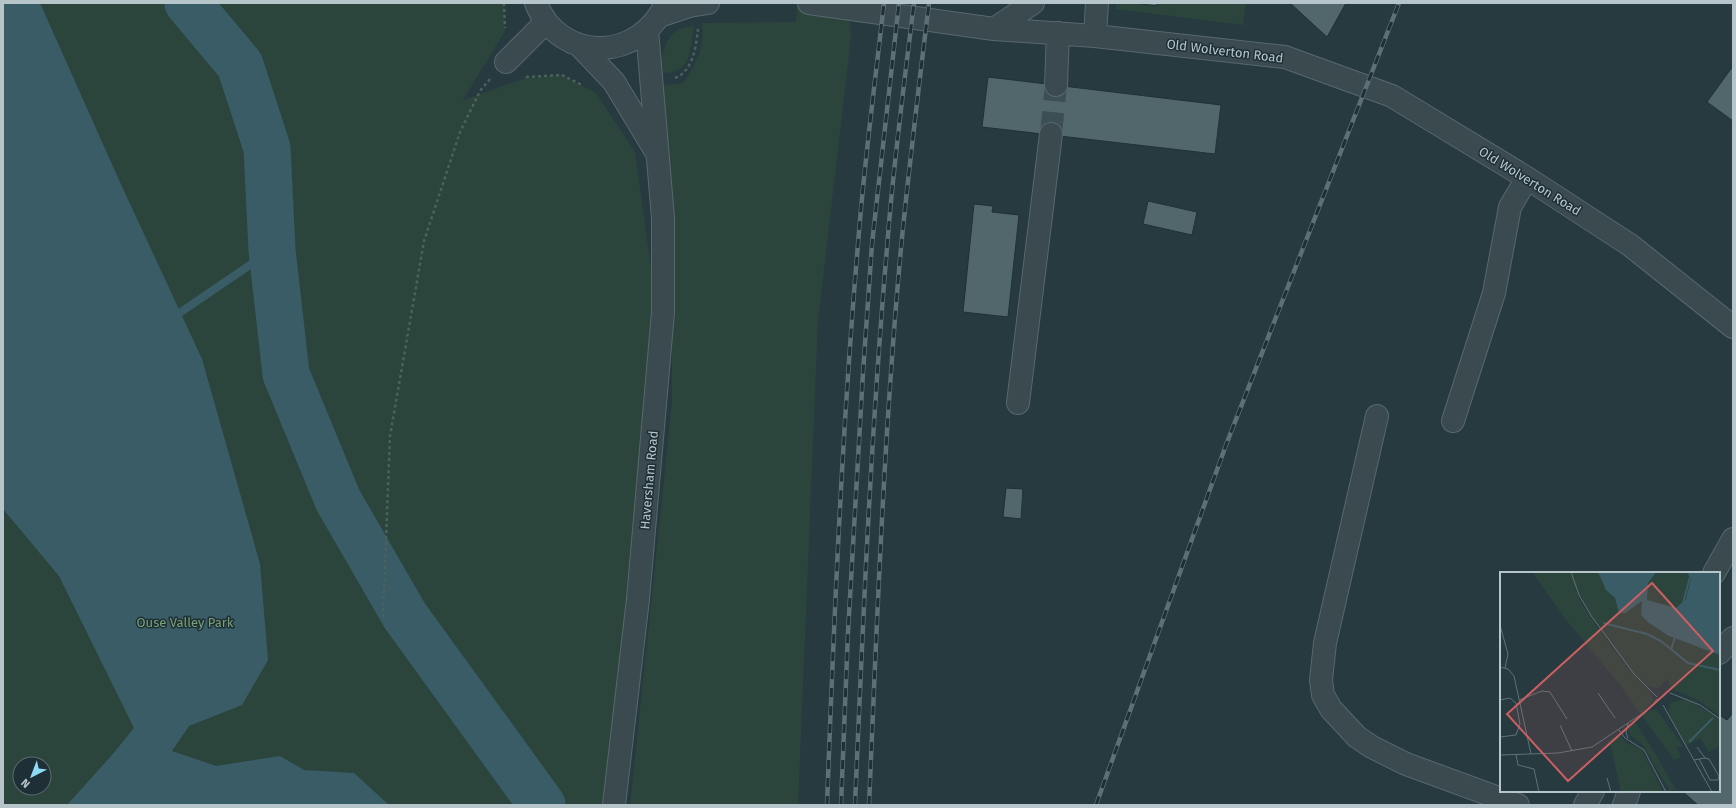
<svg xmlns="http://www.w3.org/2000/svg" width="1736" height="808" viewBox="0 0 1736 808" font-family="'Fira Sans',sans-serif">
	<style>
		.green { fill: #2b453d; fill-rule: evenodd }
		.water { fill: #395c66 }
		.lines { fill: none; stroke-linecap: round; stroke-linejoin: round }
		.stream { stroke: #395c66; stroke-width: 8 }
		.river { stroke: #395c66; stroke-width: 47 }
		.building { fill: #51676c; stroke: #213137 }
		.minor-tunnel { stroke: #3c4f55; stroke-width: 22; stroke-dasharray: 22 11; stroke-linecap: butt }
		.minor-casing { stroke: #58686d; stroke-width: 24 }
		.path { stroke: #4a615c; stroke-width: 2.5; stroke-dasharray: 3 3; stroke-linecap: butt }
		.minor { stroke: #3a4a4f; stroke-width: 22 }
		.rail-casing { stroke: #5c7076; stroke-width: 4.5 }
		.rail { stroke: #1e2f35; stroke-width: 3; stroke-dasharray: 9; stroke-linecap: butt }
		.labels { text-anchor: middle; dominant-baseline: central; stroke-width: 3; stroke-linejoin: round; paint-order: stroke }
		.street-label { font-size: 13px; fill: #b6c5ca; stroke: #1e2f35 }
		.park-label { font-size: 13px; fill: #7aa075; stroke: #1e2f35 }
		.inset-river { fill: none; stroke: #395c66; stroke-width: 2 }
		.inset-road { fill: none; stroke: #607277; stroke-width: 1 }
		.view { fill: #cb5f61; fill-opacity: 0.15; stroke: #cb5f61; stroke-width: 2 }
		.inset-edge { fill: none; stroke: #b6c5ca; stroke-width: 2 }
	</style>
	<rect width="100%" height="100%" fill="#263a40"/>
	<path class="green" d="M3,3H504L505,31L463,100L526,78L562,75L596,93L635,152L661,340L614,805H3ZM20,764H44V788H20Z
		M797,3H849L851,38L818,321L798,805H630L672,402V193L660,86L683,83C698,61 704,50 702,23L796,22Z
		M1116,3H1246L1243,25L1116,9Z
		M694,26C689,51 693,74 661,73C660,59 665,35 681,28C684,27 690,27 694,26Z"/>
	<path class="water" d="M3,3H40L119,180L202,359L260,564L268,660L242,705L189,726L172,751L216,766L280,756L304,770L354,773L389,805H67L112,755L134,728L59,576L3,509Z"/>
	<g class="lines">
		<path class="stream" d="M172,318L272,250"/>
		<path class="river" d="M188,3L240,65L267,148L272,250L286,374L338,500L405,616L542,805"/>
	</g>
	<path class="building" d="M1135,3H1157V6Z
		M1290,3H1346L1327,37Z
		M1733,66V121L1707,102Z
		M988,77L1221,105L1215,154L982,127Z
		M1148,201L1197,212L1192,235L1143,224Z
		M974,204L993,206L992,212L1019,215L1008,317L963,312Z
		M1006,488L1023,489L1021,519L1003,517Z
		M1733,713V805H1698L1682,791H1719V715L1727,720Z"/>
	<g class="lines">
		<path class="minor-tunnel" d="M1051,134L1056,85"/>
		<defs>
			<path id="minor" d="M536,3C560,64 640,62 666,3
				M809,3L994,29L1095,36L1285,57L1392,96L1527,178L1630,245L1733,327
				M659,16L689,6L708,3
				M994,29L1033,3
				M1095,36L1097,3
				M579,45L614,82L655,150
				M506,62L546,22
				M1056,85L1058,33
				M1018,403L1051,134
				M1377,416L1325,643L1321,680L1323,695L1331,709L1357,737L1372,747L1406,764L1518,805
				M1453,421L1494,293L1510,207L1527,178
				M1714,573L1733,539
				M1719,653L1733,638
				M614,805L638,599L663,312V218L647,30
				M1585,805L1593,791
				M1624,805L1629,791"/>
		</defs>
		<use href="#minor" class="minor-casing"/>
		<path class="path" d="M504,3L505,28
			M526,77L562,75L582,85
			M675,78C693,71 696,47 698,29
			M383,617L390,436L424,241L460,132L480,91L490,79"/>
		<use href="#minor" class="minor"/>
		<defs>
			<path id="rail" d="M827,805C834,618 842,431 858,244C864,164 875,83 884,3
				M841,805L848,632L863,373L872,244L899,3
				M855,805C863,619 871,433 887,248C893,166 904,85 914,3
				M869,805C877,619 884,433 901,248C909,166 919,85 929,3
				M1096,805L1226,445L1399,3"/>
		</defs>
		<use href="#rail" class="rail-casing"/>
		<use href="#rail" class="rail"/>
	</g>
	<g class="labels">
		<g class="street-label">
			<text transform="translate(1225 51) rotate(7)">Old Wolverton Road</text>
			<text transform="translate(1530 181) rotate(32)">Old Wolverton Road</text>
			<text transform="translate(649 480) rotate(-85)">Haversham Road</text>
		</g>
		<g class="park-label">
			<text x="185" y="622">Ouse Valley Park</text>
		</g>
	</g>
	<g transform="translate(1500 572)">
		<rect width="220" height="220" fill="#263a40"/>
		<path d="M32,0H220V144L198,128L171,117L167,106L160,115L156,116L148,114L132,100L92,45L74,12L80,29L100,59L126,95L151,121L153,129L145,137L148,140L156,137L183,174L177,176L181,185L174,188L120,113L64,45ZM186,127L220,147V173L209,180L200,166L186,174L168,140L171,130ZM135,150L156,183L177,220L173,217L170,219L142,172L129,162V155ZM119,162L127,171L141,177L163,220H121L111,175L107,170Z" fill="#2b453d"/>
		<path d="M98,0H156L148,11L147,28L176,36L186,27L191,7L187,0H217L220,4V83L169,64L149,51L141,43L142,29L125,41H119L115,26L106,18Z" fill="#395c66"/>
		<path class="inset-river" d="M183,31L190,5M103,51L147,62L161,69L188,91L220,98M171,78L175,65M189,170L213,146"/>
		<path class="inset-road" d="M71,0L79,23L92,45L134,102L157,125M0,53L8,82L5,96M0,95L8,97L14,104L31,182M98,121L115,146M170,121L200,133L220,147M0,128L10,126L16,131L20,152L16,163L0,165M19,128L42,119L50,120L67,147M163,133L212,220M128,151L126,161L128,166M60,153L72,179M119,158L125,166L144,178L166,220M197,175L205,186M0,183L58,181L92,175L149,137L157,127M16,183L18,193L34,197L39,220M194,188L205,186L209,187L219,204L218,208H210L199,187M107,206L111,220"/>
		<path class="view" d="M152,11L213,79L68,209L7,142Z"/>
		<rect width="220" height="220" class="inset-edge"/>
	</g>
	<rect width="1736" height="808" fill="none" stroke="#b6c5ca" stroke-width="8"/>
	<g transform="translate(32 776) rotate(222)"><circle r="19" fill="#1e2f35" stroke="#5b6b71"/>
	<path d="M0-3L7 15L0 10L-7 15Z" fill="#8fdbf7"/>
	<text y="-6" font-size="11" font-weight="bold" text-anchor="middle" fill="#b6c5ca">N</text>
	</g>
</svg>
